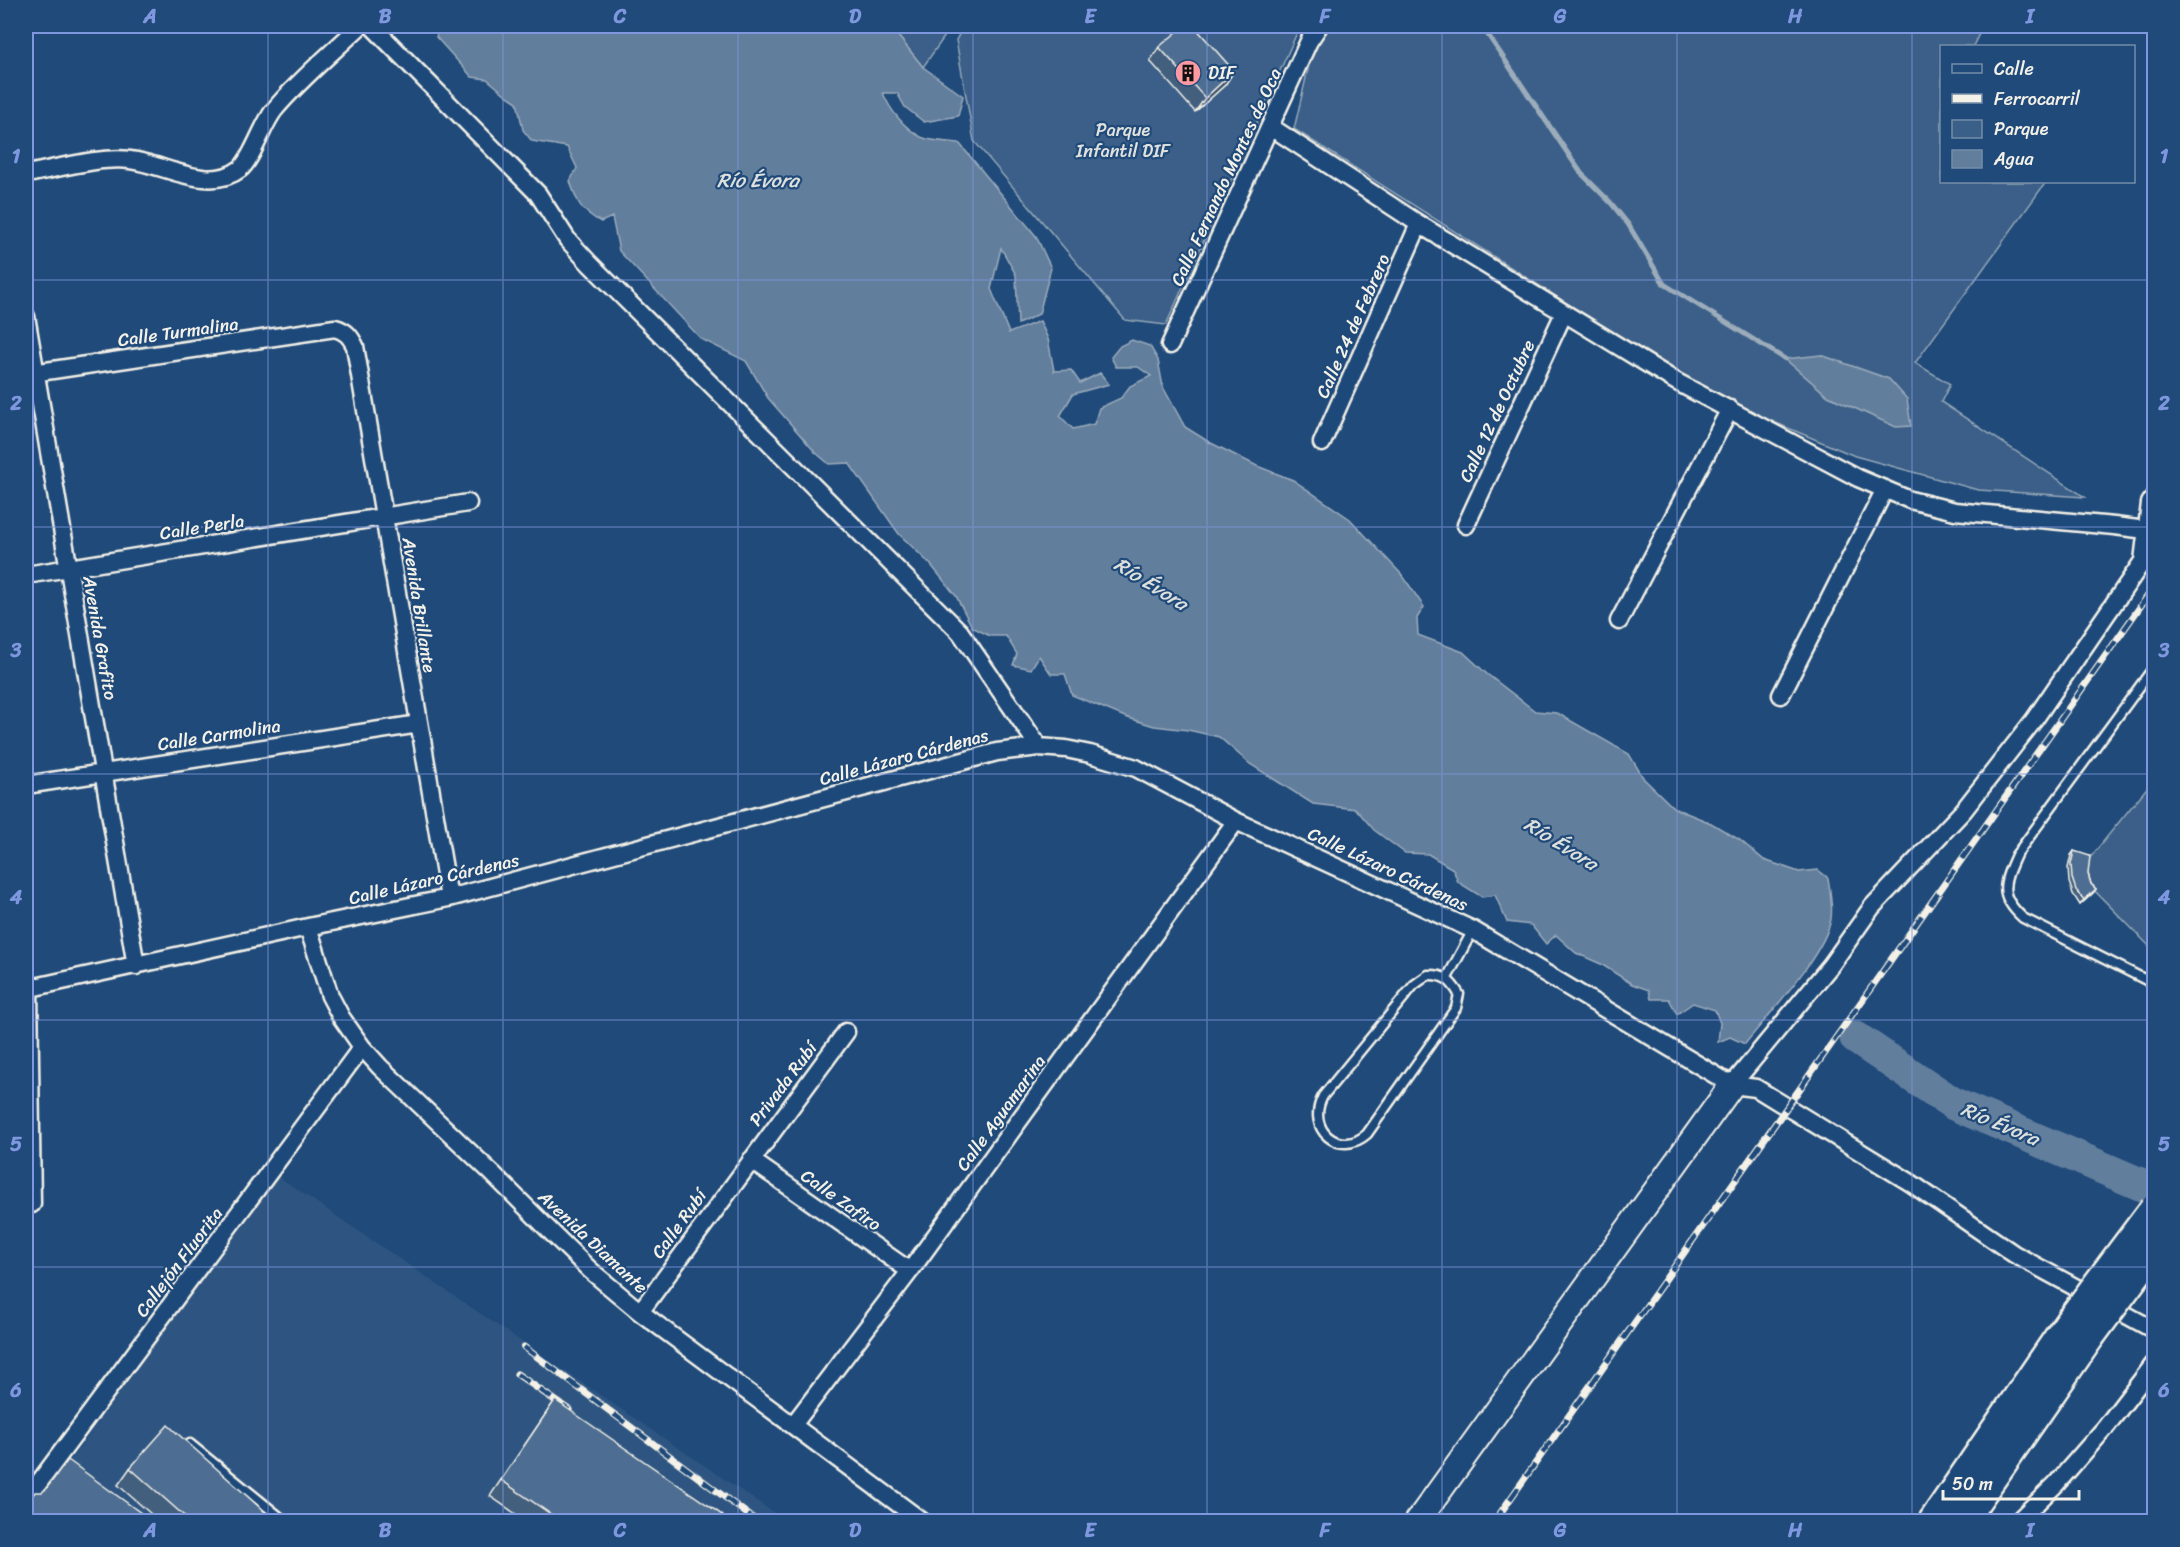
<svg xmlns="http://www.w3.org/2000/svg" width="2180" height="1547" viewBox="0 0 2180 1547" font-family="Sriracha,sans-serif">
	<style>
		.built { fill: #2d5581 }
		.green { fill: #3a5f88; stroke: #97a8b8; stroke-width: 1.5 }
		.water { fill: #627e9d; stroke: #9cacbb; stroke-width: 1.5 }
		.lines { fill: none; stroke-linecap: round; stroke-linejoin: round }
		.stream { stroke: #9cacbb; stroke-width: 5 }
		.river { stroke: #627e9d; stroke-width: 33 }
		.lane-casing { stroke: #f4f1e8; stroke-width: 13 }
		.street-casing { stroke: #f4f1e8; stroke-width: 21 }
		.secondary-casing { stroke: #f4f1e8; stroke-width: 28 }
		.primary-casing { stroke: #f4f1e8; stroke-width: 32 }
		.lane { stroke: #1f4a7a; stroke-width: 8 }
		.street { stroke: #1f4a7a; stroke-width: 16 }
		.secondary { stroke: #1f4a7a; stroke-width: 24 }
		.primary { stroke: #1f4a7a; stroke-width: 27 }
		.rail-casing { stroke: #f4f1e8; stroke-width: 7 }
		.rail { stroke: #1f4a7a; stroke-width: 4.5; stroke-dasharray: 14; stroke-linecap: butt }
		.primary-bridge-casing { stroke: #f4f1e8; stroke-width: 32; stroke-linecap: butt }
		.primary-bridge { stroke: #1f4a7a; stroke-width: 27 }
		.wall { fill: #425f7e; stroke: #f4f1e8; stroke-width: 1.5 }
		.shaded-wall { fill: #364d66; stroke: #f4f1e8; stroke-width: 1.5 }
		.building { fill: #4d6e92; stroke: #f4f1e8; stroke-width: 1.5 }
		.grid { fill: none; stroke: #7e97df; stroke-width: 1.5; stroke-opacity: 0.55 }
		.labels { text-anchor: middle; dominant-baseline: central; stroke-width: 4.5; stroke-linejoin: round; paint-order: stroke }
		.poi-label { font-size: 18px; fill: #f4f1e8; stroke: #1f4a7a; text-anchor: start }
		.park-label { font-size: 18px; fill: #e1e2de; stroke: #1f4a7a }
		.street-label { font-size: 18px; fill: #f4f1e8; stroke: #1f4a7a }
		.water-label { font-size: 20px; font-style: italic; fill: #dee0dd; stroke: #1f4a7a }
		.neatline { fill: none; stroke: #7e97df; stroke-width: 2 }
		.grid-label { font-size: 20px; text-anchor: middle; font-weight: bold; fill: #7e97df }
	</style>
	<rect width="100%" height="100%" fill="#1f4a7a"/>
	<filter id="ink" filterUnits="userSpaceOnUse"><feTurbulence type="fractalNoise" baseFrequency=".0167" numOctaves="2"/><feDisplacementMap in="SourceGraphic" scale="12" xChannelSelector="R" yChannelSelector="G"/><feConvolveMatrix kernelMatrix="1 2 1 2 8 2 1 2 1" color-interpolation-filters="sRGB"/></filter>
	<g filter="url(#ink)">
		<path class="built" d="M276,1175L786,1521L26,1522Z"/>
		<path class="green" d="M890,26H952L923,67Z
			M964,26H1300L1166,325L1125,320L974,141L956,40Z
			M1324,26H1983L1973,46H1942V182H2046L1915,363L1950,384L1941,402L2085,497L1978,490L1855,456L1714,397L1294,129L1317,31Z
			M2154,779V951L2092,888L2088,873L2089,859Z"/>
		<path class="water" d="M439,26H890L923,67L963,96L958,116L924,122L905,107L897,93H883C890,110 904,128 921,137C931,142 948,141 959,143L1036,236L1051,268L1039,314L1018,324L1016,275L1001,248L991,289L1009,333L1040,321L1048,339L1054,371L1071,370L1080,383L1100,373L1109,384L1073,394L1060,416L1073,429L1094,424L1099,408L1121,398L1130,386L1151,376L1138,367H1116L1111,357L1120,346L1132,340L1150,346L1158,360L1163,387L1185,427L1209,442L1257,466L1293,480L1350,519L1403,576L1424,607L1417,618L1418,635L1463,652L1487,674L1535,711L1557,713L1629,754L1644,779L1674,808L1711,823L1740,840L1764,860L1799,872L1818,870L1828,878C1830,891 1833,905 1831,919C1825,954 1768,1015 1745,1044L1730,1037L1718,1042L1720,1023L1715,1010L1693,1003L1677,1014L1669,999H1651L1649,990L1632,984L1601,964L1576,953L1556,935L1546,944L1531,925L1507,922L1495,895L1482,897L1458,882L1453,869L1428,854L1405,853L1374,830L1356,809L1313,804L1250,764L1219,737L1188,730L1154,726L1125,717L1072,695L1065,674H1051L1039,656L1031,669L1013,665L1017,654L1006,636H990L972,627L956,596L931,565L899,534L849,463L829,464L815,452L768,398L746,361L701,339L619,251L612,217L601,222C581,211 577,203 570,181L577,168L567,147L532,141L523,130L517,102L506,95L487,79L472,77L436,37Z
			M1821,355L1889,379L1907,399L1911,426L1896,427L1828,396L1785,359Z"/>
		<g class="lines">
			<path class="stream" d="M1482,26L1581,173L1611,203L1628,224L1664,284L1785,359"/>
			<path class="river" d="M1856,1038L1954,1104L2154,1190"/>
			<defs>
				<path id="lane" d="M2154,667L2016,855C2003,884 1998,895 2023,918L2154,984
					M1428,975C1444,974 1451,981 1459,994L1456,1008L1367,1134C1340,1158 1305,1130 1323,1096L1414,985Z
					M1447,978L1473,930
					M190,1444L286,1522"/>
				<path id="street" d="M372,26L538,194L567,239L590,264L960,632L1039,747
					M1271,127L1419,224L1677,382L1858,478L1910,500L1955,511L2114,526L2146,530L2154,534
					M26,174C56,169 101,156 130,160C164,164 209,193 240,169C252,160 263,123 275,109C300,79 332,53 360,26
					M26,316L136,966
					M1170,345L1309,41L1319,26
					M26,374L335,328C346,331 350,336 355,346L449,898
					M1322,443L1419,224
					M1466,525L1564,313
					M26,575L468,503
					M1619,621L1730,409
					M1781,695L1885,489
					M26,785L419,724
					M308,927L330,996L341,1017L362,1047L380,1067L493,1174L547,1228L590,1270L640,1312L923,1522
					M29,988L32,1204
					M26,989L308,927L449,898L997,752L1039,747L1066,749L1090,754L1136,768L1236,821L1473,930L1732,1085L1756,1088L1911,1183L2014,1254L2154,1330
					M1732,1085L1831,965L1872,907L1963,811L2034,720L2143,561L2150,503L2154,497
					M751,1160L910,1271
					M640,1312L846,1032
					M793,1425L910,1271L1236,821
					M26,1500L362,1047
					M2017,1522L2056,1484L2105,1428L2154,1364"/>
				<path id="secondary" d="M1417,1522L1732,1085"/>
				<path id="primary" d="M1932,1522L2070,1320
					M1962,1522L2091,1336"/>
			</defs>
			<use href="#lane" class="lane-casing"/>
			<use href="#street" class="street-casing"/>
			<use href="#secondary" class="secondary-casing"/>
			<use href="#primary" class="primary-casing"/>
			<use href="#lane" class="lane"/>
			<use href="#street" class="street"/>
			<use href="#secondary" class="secondary"/>
			<use href="#primary" class="primary"/>
			<defs>
				<path id="rail" d="M524,1347L758,1522
					M517,1374L569,1410
					M706,1507L726,1522
					M1494,1522L2154,587"/>
			</defs>
			<use href="#rail" class="rail-casing"/>
			<use href="#rail" class="rail"/>
			<defs>
				<path id="primary-bridge" d="M2070,1320L2154,1208
					M2091,1336L2154,1251"/>
			</defs>
			<use href="#primary-bridge" class="primary-bridge-casing"/>
			<use href="#primary-bridge" class="primary-bridge"/>
		</g>
		<path class="wall" d="M1159,47L1234,71L1225,85L1195,112L1150,61Z
			M2074,851L2088,874L2091,884L2096,889L2093,893L2080,905L2073,894L2069,882L2068,868L2071,855Z
			M555,1400L717,1521H526L490,1496Z
			M130,1468L275,1521H159L118,1485Z"/>
		<path class="shaded-wall" d="M1234,71L1225,85L1195,112L1205,98Z
			M2096,889L2093,893L2080,905L2084,900Z"/>
		<path class="building" d="M1184,26H1194L1234,71L1205,98L1159,47Z
			M2074,851L2090,856L2088,874L2091,884L2096,889L2084,900L2076,890L2072,878L2071,864Z
			M555,1400L722,1515L717,1521H561L501,1480Z
			M168,1425L275,1521H190L130,1468Z
			M68,1460L152,1521H26V1505L35,1492H42L46,1489Z"/>
	</g>
	<path class="grid" d="M268,26V1522M503,26V1522M738,26V1522M973,26V1522M1207,26V1522M1442,26V1522M1677,26V1522M1912,26V1522M26,280H2154M26,527H2154M26,774H2154M26,1020H2154M26,1267H2154"/>
	<defs>
		<symbol id="building-disc" viewBox="-11 -11 22 22"><circle r="9.5" fill="#ff9aa2" stroke="#1f4a7a"/><path d="M-4-6H4V6H1V3H-1V6H-4ZM-2.5-4.3h1.7v1.8h-1.7ZM.8-4.3h1.7v1.8H.8ZM-2.5-1h1.7V.8h-1.7ZM.8-1h1.7V.8H.8Z" fill="#111"/></symbol>
	</defs>
	<g fill-rule="evenodd">
		<use href="#building-disc" x="1173" y="58" width="30" height="30"/>
	</g>
	<g class="labels">
		<g class="poi-label">
			<text x="1208" y="73">DIF</text>
		</g>
		<g class="park-label">
			<text x="1123" y="130">Parque<tspan x="1123" dy="21">Infantil DIF</tspan></text>
		</g>
		<g class="street-label">
			<text transform="translate(1226 177) rotate(-65)">Calle Fernando Montes de Oca</text>
			<text transform="translate(1353 326) rotate(-66)">Calle 24 de Febrero</text>
			<text transform="translate(178 332) rotate(-8)">Calle Turmalina</text>
			<text transform="translate(1497 411) rotate(-65)">Calle 12 de Octubre</text>
			<text transform="translate(202 527) rotate(-9)">Calle Perla</text>
			<text transform="translate(419 605) rotate(81)">Avenida Brillante</text>
			<text transform="translate(100 638) rotate(80)">Avenida Grafito</text>
			<text transform="translate(219 735) rotate(-9)">Calle Carmolina</text>
			<text transform="translate(904 757) rotate(-15)">Calle Lázaro Cárdenas</text>
			<text transform="translate(1388 869) rotate(25)">Calle Lázaro Cárdenas</text>
			<text transform="translate(434 879) rotate(-13)">Calle Lázaro Cárdenas</text>
			<text transform="translate(783 1084) rotate(-53)">Privada Rubí</text>
			<text transform="translate(1001 1113) rotate(-54)">Calle Aguamarina</text>
			<text transform="translate(841 1200) rotate(35)">Calle Zafiro</text>
			<text transform="translate(679 1224) rotate(-54)">Calle Rubí</text>
			<text transform="translate(593 1242) rotate(43)">Avenida Diamante</text>
			<text transform="translate(179 1262) rotate(-53)">Callejón Fluorita</text>
		</g>
		<g class="water-label">
			<text x="758" y="180">Río Évora</text>
			<text transform="translate(1151 584) rotate(32)">Río Évora</text>
			<text transform="translate(1561 844) rotate(32)">Río Évora</text>
			<text transform="translate(2000 1124) rotate(23)">Río Évora</text>
		</g>
	</g>
	<rect width="2180" height="1547" fill="none" stroke="#1f4a7a" stroke-width="66"/>
	<rect x="1940" y="45" width="195" height="138" fill="#1f4a7a" stroke="#748da6" stroke-width="1.5"/>
	<rect x="1952" y="64" width="30" height="9" fill="#1f4a7a" stroke="#748da6" stroke-width="1.5"/>
	<text x="1994" y="75" font-size="18" fill="#f4f1e8">Calle</text>
	<rect x="1952" y="94" width="30" height="9" fill="#f4f1e8" stroke="#748da6" stroke-width="1.5"/>
	<text x="1994" y="105" font-size="18" fill="#f4f1e8">Ferrocarril</text>
	<rect x="1952" y="120" width="30" height="18" fill="#3a5f88" stroke="#748da6" stroke-width="1.5"/>
	<text x="1994" y="135" font-size="18" fill="#f4f1e8">Parque</text>
	<rect x="1952" y="150" width="30" height="18" fill="#627e9d" stroke="#748da6" stroke-width="1.5"/>
	<text x="1994" y="165" font-size="18" fill="#f4f1e8">Agua</text>
	<path d="M1943 1490v9h136v-9" fill="none" stroke="#f4f1e8" stroke-width="3"/>
	<text x="1952" y="1490" font-size="18" fill="#f4f1e8" stroke="#1f4a7a" stroke-width="4.5" paint-order="stroke">50 m</text>
	<rect x="33" y="33" width="2114" height="1481" class="neatline"/>
	<g class="grid-label">
		<text x="150" y="23">A</text>
		<text x="385" y="23">B</text>
		<text x="620" y="23">C</text>
		<text x="855" y="23">D</text>
		<text x="1090" y="23">E</text>
		<text x="1325" y="23">F</text>
		<text x="1560" y="23">G</text>
		<text x="1795" y="23">H</text>
		<text x="2030" y="23">I</text>
		<text x="16" y="163">1</text>
		<text x="2164" y="163">1</text>
		<text x="16" y="410">2</text>
		<text x="2164" y="410">2</text>
		<text x="16" y="657">3</text>
		<text x="2164" y="657">3</text>
		<text x="16" y="904">4</text>
		<text x="2164" y="904">4</text>
		<text x="16" y="1151">5</text>
		<text x="2164" y="1151">5</text>
		<text x="16" y="1397">6</text>
		<text x="2164" y="1397">6</text>
		<text x="150" y="1537">A</text>
		<text x="385" y="1537">B</text>
		<text x="620" y="1537">C</text>
		<text x="855" y="1537">D</text>
		<text x="1090" y="1537">E</text>
		<text x="1325" y="1537">F</text>
		<text x="1560" y="1537">G</text>
		<text x="1795" y="1537">H</text>
		<text x="2030" y="1537">I</text>
	</g>
</svg>
